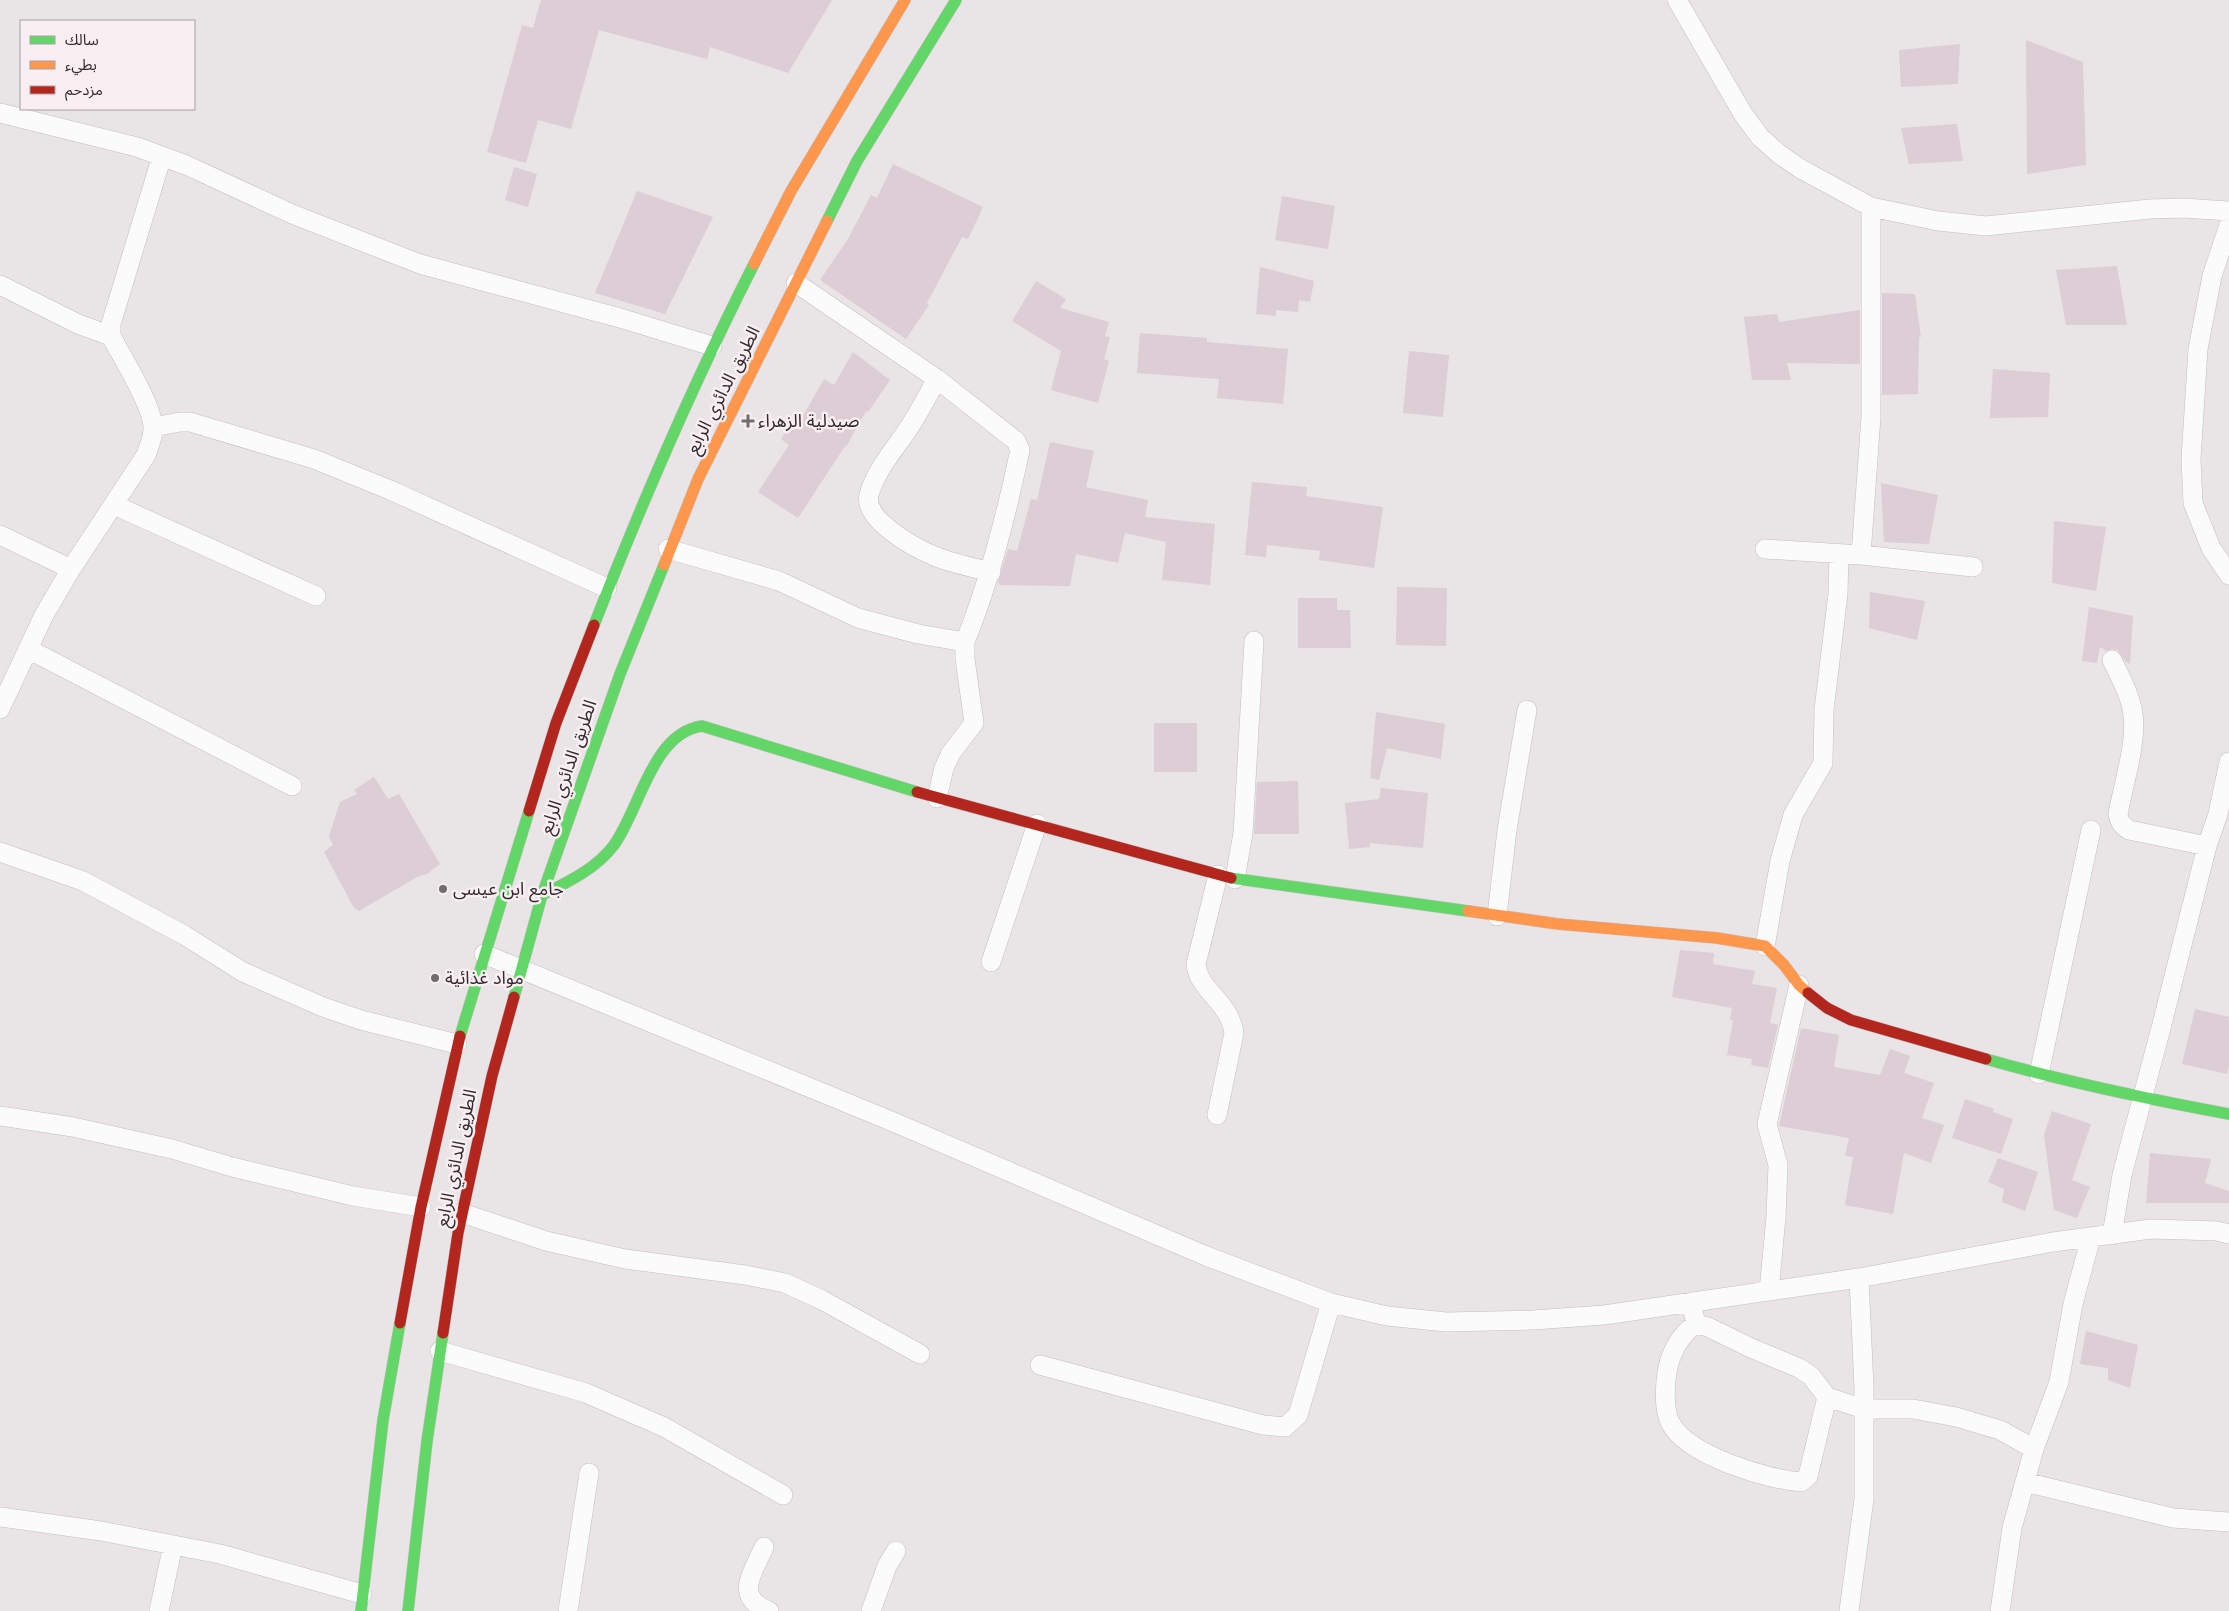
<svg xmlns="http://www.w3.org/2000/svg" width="2229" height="1611" viewBox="0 0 2229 1611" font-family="'Fira Sans','Noto Sans Arabic',sans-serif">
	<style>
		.building { fill: #ddcdd4 }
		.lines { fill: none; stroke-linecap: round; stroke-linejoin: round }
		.street-casing { stroke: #c2bec0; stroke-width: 20 }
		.fast-casing { stroke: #c2bec0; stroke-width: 12 }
		.slow-casing { stroke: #c2bec0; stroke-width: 12 }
		.jam-casing { stroke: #c2bec0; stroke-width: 12 }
		.street { stroke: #fcfbfb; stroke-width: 19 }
		.fast { stroke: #63d668; stroke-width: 11 }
		.slow { stroke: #ff974d; stroke-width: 11 }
		.jam { stroke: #b3261e; stroke-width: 11 }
		.poi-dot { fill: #716c6e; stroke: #f9eef2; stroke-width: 2 }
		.labels { text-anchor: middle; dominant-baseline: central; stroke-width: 5; stroke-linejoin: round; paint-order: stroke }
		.street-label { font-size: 18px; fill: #312c2e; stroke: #f9eef2 }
		.poi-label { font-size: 18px; fill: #312c2e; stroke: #f9eef2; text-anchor: start }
	</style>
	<rect width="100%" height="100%" fill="#e9e4e6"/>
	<path class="building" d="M541,0H832L788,73L710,47L707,59L599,30L571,129L538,120L526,163L487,152L522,25L533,28Z
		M2026,40L2083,62L2086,165L2027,174Z
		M1960,44L1958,84L1901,87L1899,50Z
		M1957,124L1963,161L1909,164L1901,128Z
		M893,164L983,207L968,239L962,237L927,303L929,305L906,339L820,280L848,239L871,195L877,198Z
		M514,167L537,174L528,207L505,200Z
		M637,191L713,217L665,314L595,293Z
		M1282,196L1335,206L1328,249L1275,240Z
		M2117,266L2127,325H2066L2056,270Z
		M1260,267L1314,281L1310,302L1299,300L1298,312L1276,310V316L1256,314Z
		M1036,281L1066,299L1060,308L1109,322L1105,336L1110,337L1104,359L1109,361L1098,403L1051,390L1061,351L1012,321Z
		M1882,293L1915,294L1921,337H1919L1918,394L1882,395Z
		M1860,310V364L1787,363L1791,380H1752L1744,317L1777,314L1779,322Z
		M1140,333L1207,338V342L1288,349L1283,404L1217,398L1219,379L1137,373Z
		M1409,351L1449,355L1443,417L1403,413Z
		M853,352L890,380L868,412L866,411L846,447L845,446L798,518L758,492L789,445L781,439L794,419L799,423L824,379L834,385Z
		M1993,369L2050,373L2048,417L1990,418Z
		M1050,442L1094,451L1086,487L1148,500L1145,517L1215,524L1210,585L1162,580L1166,542L1125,533L1118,563L1076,554L1070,586L1000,585L998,581L1008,549L1017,551L1031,499L1037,500Z
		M1252,482L1307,487L1306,496L1383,507L1374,568L1319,560L1320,551L1267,545L1266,557L1245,555Z
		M1881,483L1938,495L1929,544L1884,542Z
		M2054,521L2106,527L2096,591L2052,583Z
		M1397,587L1447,588L1446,646L1396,645Z
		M1870,592L1925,601L1917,640L1869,628Z
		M1298,598H1337V610H1350L1351,648H1298Z
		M2089,607L2133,616L2130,664L2125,661L2118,650L2112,649L2106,651L2100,647L2097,663L2082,661Z
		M1376,712L1445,724L1441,759L1387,748L1379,780L1370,778Z
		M1154,723H1197V772H1154Z
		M374,777L388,799L399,794L440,864L427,874L417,877L359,911L354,908L324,852L333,845L329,836L340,802L357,794L354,790Z
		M1298,781L1299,834H1254L1257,782Z
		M1381,788L1428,793L1423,848L1370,843V847L1349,849L1345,803L1379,799Z
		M1680,950L1714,953L1713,964L1755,971L1752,984L1777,988L1770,1023L1778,1025L1768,1068L1751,1065L1752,1059L1727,1055L1733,1020H1730L1732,1008L1672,997Z
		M2195,1009L2229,1017V1066L2227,1074L2182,1064Z
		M1801,1028L1839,1035L1834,1067L1880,1075L1890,1049L1910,1056L1904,1073L1934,1083L1922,1118L1944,1125L1931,1163L1904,1153L1893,1214L1845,1205L1853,1157L1845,1156L1849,1138L1779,1126Z
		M1965,1099L1994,1109L1993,1112L2013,1119L2001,1154L1952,1138Z
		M2052,1111L2091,1124L2072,1180L2090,1187L2077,1218L2054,1210L2044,1135Z
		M2150,1153L2211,1159L2205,1183L2229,1191V1203H2146Z
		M1998,1158L2038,1172L2025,1211L2002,1202L2004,1189L1988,1182Z
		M2086,1331L2138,1345L2130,1388L2108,1380V1368L2080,1364Z"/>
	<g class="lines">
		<defs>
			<path id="street" d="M1677,0L1743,114L1760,137L1779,154L1801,169L1871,207L1938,221L1986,226L2150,209L2183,208L2229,211
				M0,113L137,147L186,165L292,214L420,264L620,318L712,346
				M2229,225L2212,276L2198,349L2191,459L2193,503L2211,548L2229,575
				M796,283L937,379L1016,441L1020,450C1006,516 990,580 965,642
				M0,285L78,324L111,336
				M937,379C927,396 919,413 908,429C895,449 875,471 869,495C863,519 913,547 932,555C950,563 971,567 991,572
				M153,427L180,422H190L314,459L390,490L607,588
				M114,505L316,596
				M0,535L71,569
				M668,549L779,581L858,618L918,634L965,642V659L974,723L951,753L944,768L937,798
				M1765,549L1861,555L1871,417V207
				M1861,555L1973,567
				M28,649L292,786
				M2112,660C2120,677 2131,696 2133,715C2137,742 2123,786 2118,814C2119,822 2122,826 2129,830L2207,846
				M0,709L44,615L71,569L146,455C149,447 153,438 153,429C154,408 122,357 111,336V324L162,156
				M0,852L83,881L184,935L243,972L323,1007L361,1020L457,1044
				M1235,879L1243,833L1254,641
				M1497,916L1507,830L1527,710
				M1765,946L1780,861L1793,815L1823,763L1824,710L1838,594L1839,554
				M484,954L891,1121L1206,1256L1331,1303L1387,1316L1446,1322L1533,1320L1604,1315L1859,1278L2053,1242L2151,1229L2217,1231L2229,1234
				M991,962L1037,824
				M2039,1074L2091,830
				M1217,1115L1234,1033C1230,1002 1198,990 1196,964L1218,875
				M0,1116L73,1127L172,1149L232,1167L353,1196L421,1207
				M462,1213L546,1241L625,1259L745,1275L785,1283L822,1300L920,1354
				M2112,1235L2122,1175L2162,1024L2207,846L2218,814L2229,762
				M1769,1291L1776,1217L1778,1165L1767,1124L1799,985
				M1691,1302L1696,1324L1708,1327L1751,1348L1799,1368L1811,1376L1827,1397L1864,1409H1913L1956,1417L2000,1430L2034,1449
				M1696,1324C1680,1334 1670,1354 1667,1372C1665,1387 1663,1410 1671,1424C1689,1456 1766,1479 1801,1482L1808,1476L1827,1397
				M440,1351L586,1393L664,1427L783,1495
				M1040,1365L1263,1425L1285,1427L1298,1415L1331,1303
				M2025,1482L2173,1518L2229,1522
				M0,1517L101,1531L220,1554L362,1594
				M764,1547C753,1573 733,1597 769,1611
				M159,1611L173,1545
				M568,1611L589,1473
				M871,1611L887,1566L896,1551
				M1849,1611L1864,1499V1388L1859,1278
				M2000,1611L2012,1528L2034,1449L2059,1382L2073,1304L2091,1237"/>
			<path id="fast" d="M827,221L857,161L956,0
				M594,625C642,502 694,382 754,264
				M1231,878L1468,911
				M542,895C568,882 596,869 614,845C640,809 652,733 702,726L917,792
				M514,997L542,895L620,674L664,565
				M460,1036L529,811
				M1986,1059C2066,1082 2147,1099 2229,1114
				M361,1611L383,1420L400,1323
				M408,1611L427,1441L443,1333"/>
			<path id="slow" d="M754,264L791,191L905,0
				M664,565L698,479L827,221
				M1468,911L1558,924L1717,938L1765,946L1784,965L1799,985L1808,993"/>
			<path id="jam" d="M917,792L1231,878
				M529,811L556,723L594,625
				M1808,993L1827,1008L1851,1020L1986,1059
				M400,1323L421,1207L460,1036
				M443,1333L458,1233L492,1076L514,997"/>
		</defs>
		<use href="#street" class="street-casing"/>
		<use href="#fast" class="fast-casing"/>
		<use href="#slow" class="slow-casing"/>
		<use href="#jam" class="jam-casing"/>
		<use href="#street" class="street"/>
		<use href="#fast" class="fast"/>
		<use href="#slow" class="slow"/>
		<use href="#jam" class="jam"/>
	</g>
	<g class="poi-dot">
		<path d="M745.5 413.5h5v5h5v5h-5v5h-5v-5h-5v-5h5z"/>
		<circle cx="443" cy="889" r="5"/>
		<circle cx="435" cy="978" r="5"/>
	</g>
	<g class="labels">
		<g class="street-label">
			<text transform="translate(723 390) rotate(-63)">الطريق الدائري الرابع</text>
			<text transform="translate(568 767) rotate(-71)">الطريق الدائري الرابع</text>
			<text transform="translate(456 1158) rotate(-78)">الطريق الدائري الرابع</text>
		</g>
		<g class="poi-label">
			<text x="758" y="421">صيدلية الزهراء</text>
			<text x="453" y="889">جامع ابن عيسى</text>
			<text x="445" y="978">مواد غذائية</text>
		</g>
	</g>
	<rect x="20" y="20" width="175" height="90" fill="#f9eef2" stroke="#a9a0a4"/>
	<rect x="30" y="36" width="25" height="8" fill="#63d668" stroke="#a9a0a4"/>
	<text x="65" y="45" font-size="15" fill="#312c2e">سالك</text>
	<rect x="30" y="61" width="25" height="8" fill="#ff974d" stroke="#a9a0a4"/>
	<text x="65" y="70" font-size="15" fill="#312c2e">بطيء</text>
	<rect x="30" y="86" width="25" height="8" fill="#b3261e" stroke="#a9a0a4"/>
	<text x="65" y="95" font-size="15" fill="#312c2e">مزدحم</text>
</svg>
